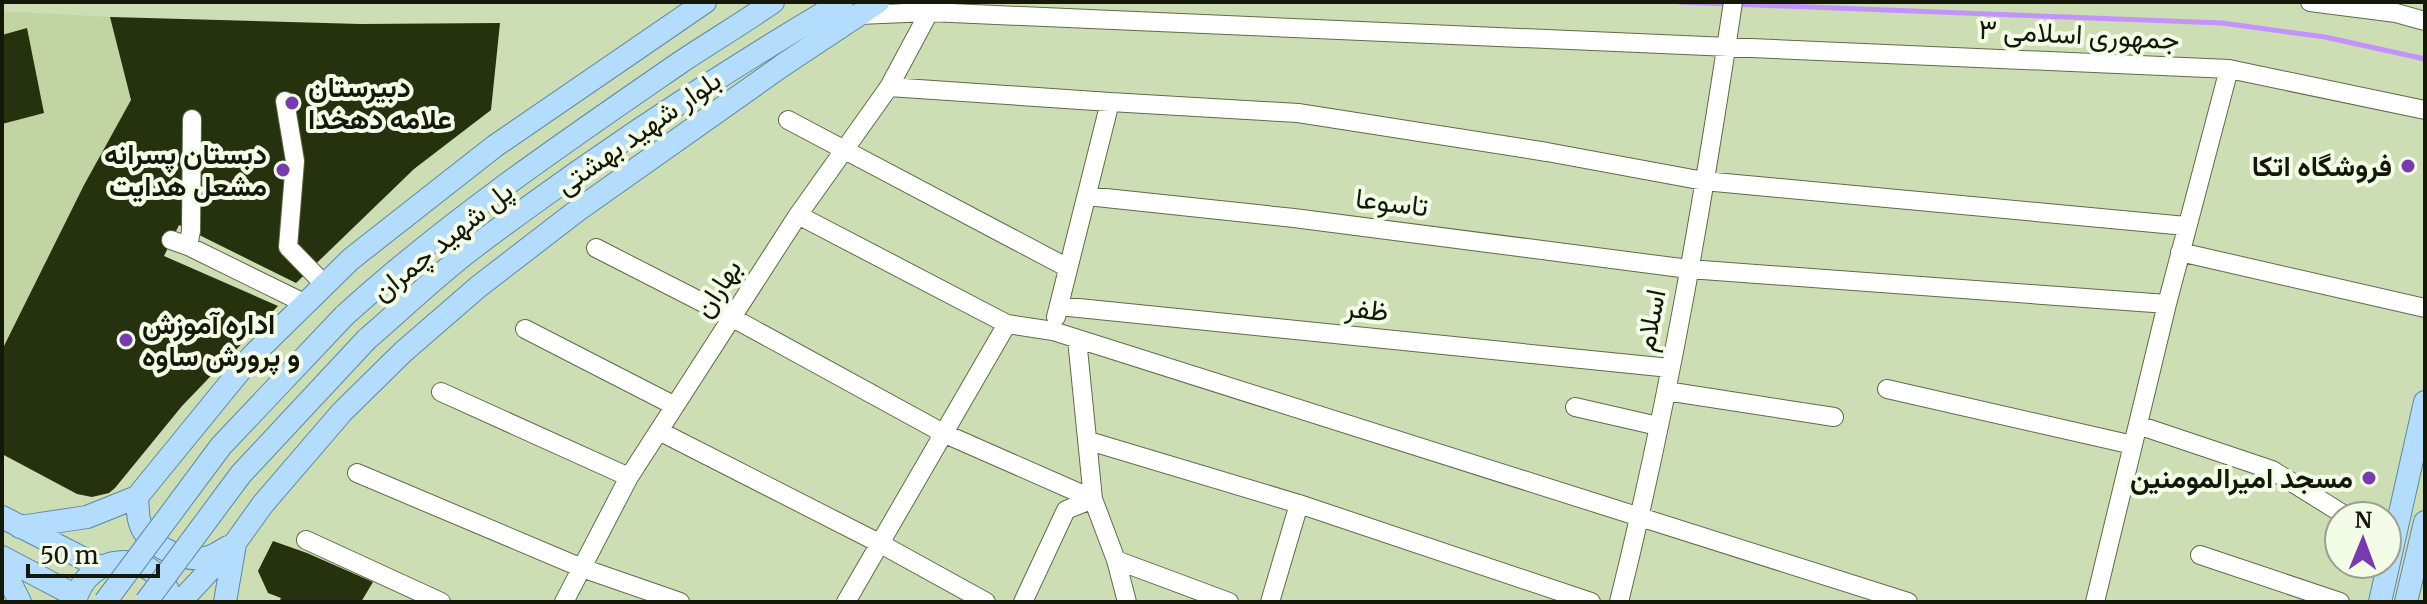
<svg xmlns="http://www.w3.org/2000/svg" width="2427" height="604" viewBox="0 0 2427 604" font-family="Merriweather,Vazirmatn,serif">
	<style>
		.built { fill: #c1d4a2 }
		.lines { fill: none; stroke-linecap: round; stroke-linejoin: round }
		.stream { stroke: #c393fc; stroke-width: 5 }
		.building { fill: #26310d }
		.minor-casing { stroke: #5e6c46; stroke-width: 20 }
		.major-casing { stroke: #5b88a6; stroke-width: 24 }
		.minor { stroke: #fff; stroke-width: 18 }
		.major { stroke: #b4dcfc; stroke-width: 22 }
		.major-bridge-casing { stroke: #5b88a6; stroke-width: 24; stroke-linecap: butt }
		.major-bridge { stroke: #b4dcfc; stroke-width: 22 }
		.poi-dot { fill: #773aaf; stroke: #f3fce6; stroke-width: 3 }
		.labels { text-anchor: middle; dominant-baseline: central; stroke-width: 8; stroke-linejoin: round; paint-order: stroke }
		.street-label { font-size: 28px; fill: #131809; stroke: #f3fce6 }
		.poi-label { font-size: 28px; font-weight: bold; fill: #131809; stroke: #f3fce6; text-anchor: end }
	</style>
	<rect width="100%" height="100%" fill="#cedeb4"/>
	<path class="built" d="M2,11L110,17L131,100L84,185L2,350Z"/>
	<g class="lines">
		<path class="stream" d="M1679,2L2222,23L2325,37L2425,59"/>
	</g>
	<path class="building" d="M110,17L360,24L500,23L491,110L414,169L296,283L179,225L164,256L278,306L182,406L115,488L109,493L92,497L77,494L2,454V350L84,185L131,100Z
		M27,28L44,113L2,124V35Z
		M273,541L307,553L373,582L361,602H279L281,598L268,593L258,571Z"/>
	<g class="lines">
		<defs>
			<path id="minor" d="M2310,2L2396,13L2425,21
				M859,15L929,12L2229,69L2425,110
				M889,87L1110,102L1056,317
				M285,101L295,161L288,247L325,285
				M1110,102L1298,113L1547,152L1704,181L2186,226
				M788,120L1068,268
				M1087,196L1294,218L1689,269L2167,304
				M798,215L1007,324L1053,331L1908,602
				M171,240L188,246L306,304
				M188,246L191,231L192,119
				M596,248L731,317L943,433L1093,499
				M2180,252L2425,308
				M1059,306L1670,368
				M525,329L675,406
				M1077,339L1093,499L1116,560L1127,602
				M1887,389L2133,445
				M1666,391L1834,417
				M441,392L629,477
				M1575,407L1658,426
				M2138,425L2272,470L2346,516
				M659,431L879,543L986,602
				M1089,441L1299,504L1591,602
				M357,473L582,568L680,602
				M306,540L441,602
				M2200,555L2340,602
				M1116,560L1229,602
				M564,602L629,477L798,215L889,87L934,3
				M846,602L1007,324
				M1023,602L1066,510L1093,499
				M1270,602L1299,504
				M1619,602C1668,405 1703,203 1733,2
				M2095,602L2167,304L2229,69"/>
			<path id="major" d="M344,316C448,221 565,142 681,62C711,42 743,23 773,2
				M367,339C402,309 436,276 473,248C591,159 715,77 842,2
				M137,497C138,505 137,515 140,523C147,546 182,561 205,558C213,557 221,551 228,547
				M2,517L100,567
				M20,527L87,517L137,497L252,356L351,259L495,146L705,2
				M2,557L76,596
				M2,566L20,602
				M75,602C86,552 153,548 170,595
				M180,602L235,543L263,504L342,412L403,352L478,287L578,210L783,65L878,2
				M225,602L235,544
				M2380,602L2425,402
				M2406,602L2425,522"/>
		</defs>
		<use href="#minor" class="minor-casing"/>
		<use href="#major" class="major-casing"/>
		<use href="#minor" class="minor"/>
		<use href="#major" class="major"/>
		<defs>
			<path id="major-bridge" d="M105,602L221,446L344,316
				M146,602L241,474L367,339"/>
		</defs>
		<use href="#major-bridge" class="major-bridge-casing"/>
		<use href="#major-bridge" class="major-bridge"/>
	</g>
	<g class="poi-dot">
		<circle cx="292" cy="103" r="8"/>
		<circle cx="2408" cy="166" r="8"/>
		<circle cx="283" cy="170" r="8"/>
		<circle cx="126" cy="340" r="8"/>
		<circle cx="2369" cy="478" r="8"/>
	</g>
	<g class="labels">
		<g class="street-label">
			<text transform="translate(2079 34) rotate(3)">جمهوری اسلامی ۳</text>
			<text transform="translate(638 132) rotate(-35)">بلوار شهید بهشتی</text>
			<text transform="translate(1392 202) rotate(7)">تاسوعا</text>
			<text transform="translate(442 241) rotate(-39)">پل شهید چمران</text>
			<text transform="translate(717 288) rotate(-57)">بهاران</text>
			<text transform="translate(1367 309) rotate(6)">ظفر</text>
			<text transform="translate(1650 320) rotate(-79)">اسلام</text>
		</g>
		<g class="poi-label">
			<text x="308" y="87" text-anchor="start">دبیرستان<tspan x="308" dy="32">علامه دهخدا</tspan></text>
			<text x="267" y="154">دبستان پسرانه<tspan x="267" dy="32">مشعل هدایت</tspan></text>
			<text x="2392" y="166">فروشگاه اتکا</text>
			<text x="142" y="324" text-anchor="start">اداره آموزش<tspan x="142" dy="32">و پرورش ساوه</tspan></text>
			<text x="2353" y="478">مسجد امیرالمومنین</text>
		</g>
	</g>
	<rect width="2427" height="604" fill="none" stroke="#131809" stroke-width="8"/>
	<g transform="translate(2363 540) rotate(1)"><circle r="38" fill="#f3fce6" stroke="#99a18e" stroke-width="2"/>
	<path d="M0-6L14 30L0 20L-14 30Z" fill="#773aaf"/>
	<text y="-12" font-size="22" font-weight="bold" text-anchor="middle" fill="#131809">N</text>
	</g>
	<path d="M28 564v12h130v-12" fill="none" stroke="#131809" stroke-width="4"/>
	<text x="40" y="564" font-size="24" fill="#131809" stroke="#f3fce6" stroke-width="6" paint-order="stroke">50 m</text>
</svg>
